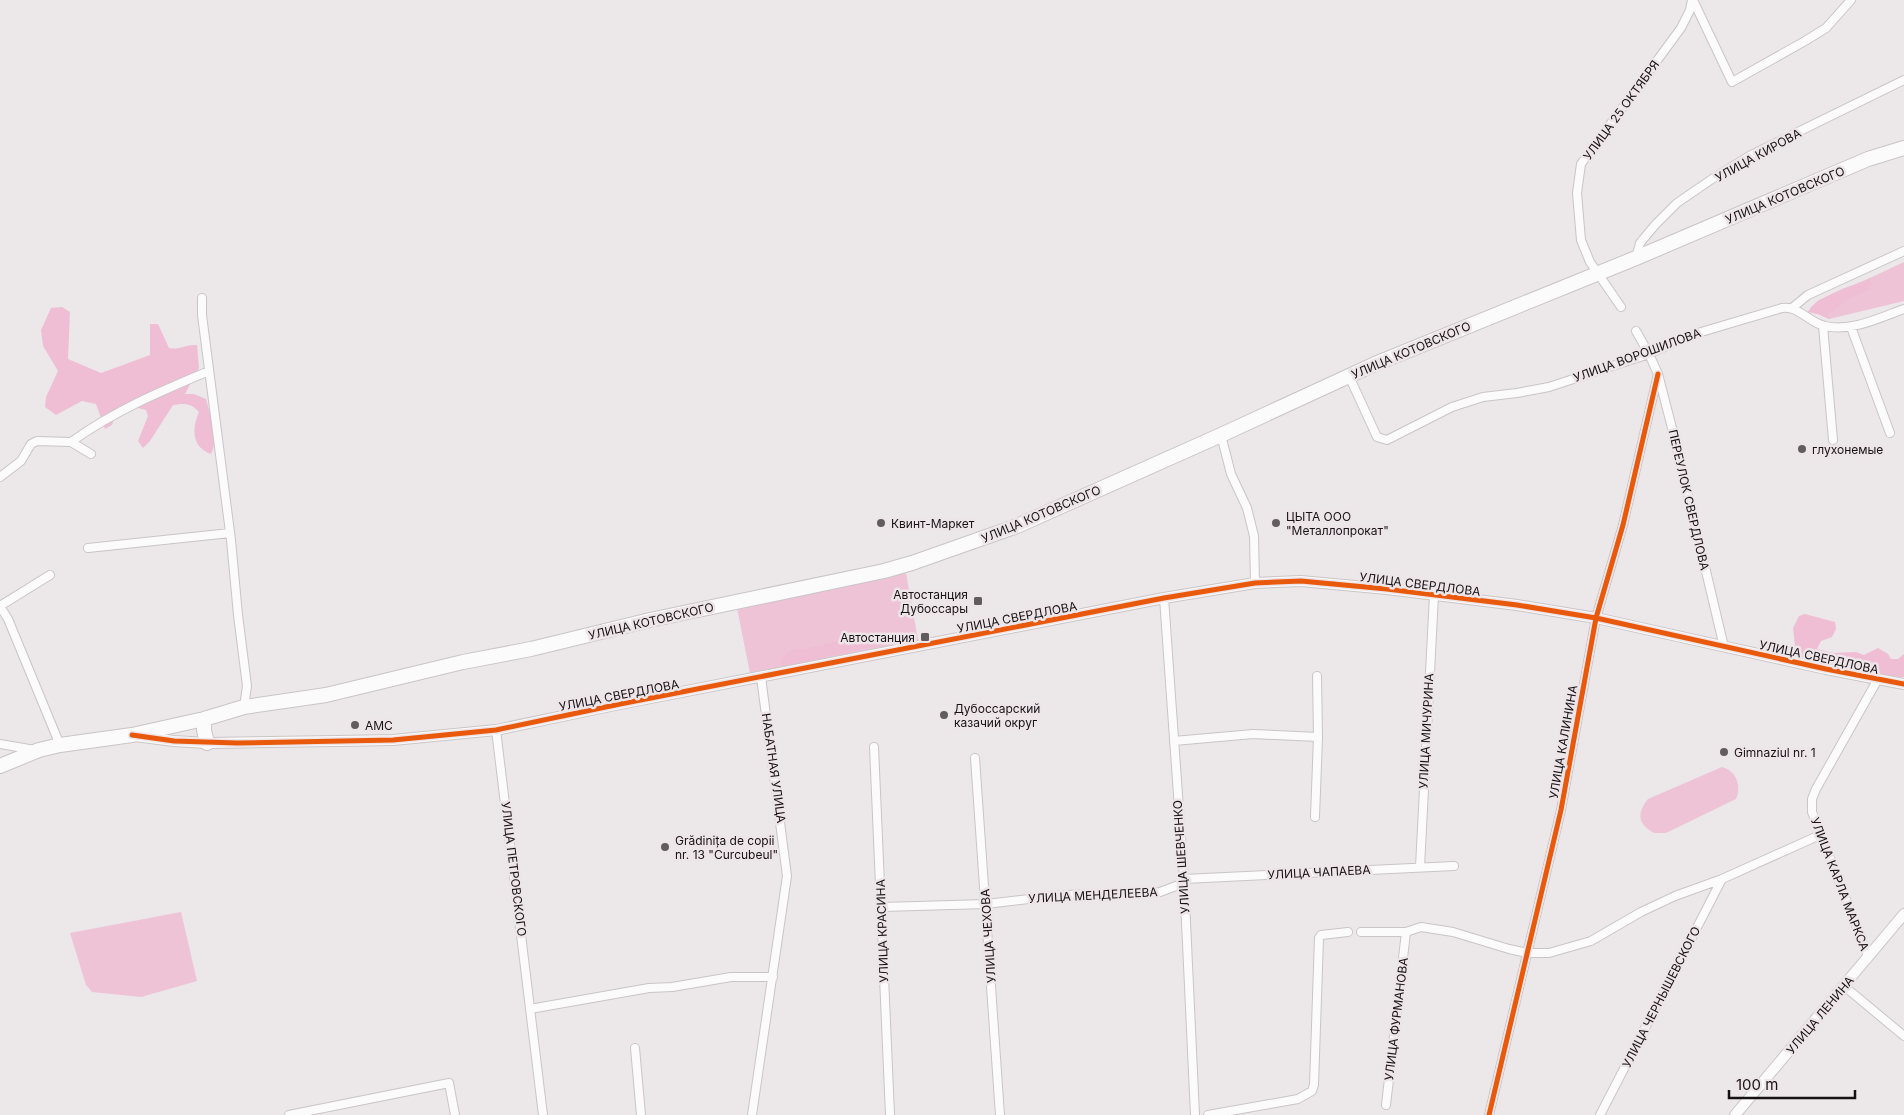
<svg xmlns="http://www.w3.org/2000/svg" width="1904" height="1115" viewBox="0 0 1904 1115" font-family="Inter,sans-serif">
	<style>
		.green { fill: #eec3d6 }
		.forest { fill: #efbed4 }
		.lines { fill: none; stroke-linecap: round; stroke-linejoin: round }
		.street-casing { stroke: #c9c5c7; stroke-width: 10 }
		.secondary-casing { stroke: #c9c5c7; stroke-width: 12 }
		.highway-casing { stroke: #c9c5c7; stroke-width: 16 }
		.street { stroke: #fcfbfc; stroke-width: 8 }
		.secondary { stroke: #fcfbfc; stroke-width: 10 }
		.highway { stroke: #fcfbfc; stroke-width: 14 }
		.cycleway-casing { stroke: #eee5e9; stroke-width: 8 }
		.cycleway { stroke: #e8590c; stroke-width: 5 }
		.poi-dot { fill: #615d5f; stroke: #eee5e9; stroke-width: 2 }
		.labels { text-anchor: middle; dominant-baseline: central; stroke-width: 5; stroke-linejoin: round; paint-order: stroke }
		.street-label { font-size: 12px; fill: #161214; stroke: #eee5e9 }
		.poi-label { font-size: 12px; fill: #161214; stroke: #eee5e9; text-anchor: start }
	</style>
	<rect width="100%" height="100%" fill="#ece7e9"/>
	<path class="green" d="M1904,262V301L1829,319L1818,314L1808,312C1817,297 1850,285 1867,281L1870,278Z
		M906,573L918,640L750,673L737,608Z
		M1722,767C1736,770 1742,786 1736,799L1666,833H1654C1637,824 1637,813 1648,799Z
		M181,912L197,981L141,997L92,992L86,985L70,933Z"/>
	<path class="forest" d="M1870,278L1871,285L1869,290L1849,298L1832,312H1828L1829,319L1818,314L1808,312L1812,306L1819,300Z
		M62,307L70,312L68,359L101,373L150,355V324H158L169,348C179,350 187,344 197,345L199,368L185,394H194L206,399C210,415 219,439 211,454C191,447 192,428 199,412C191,403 185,403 173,405L150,441L143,448L138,441L148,416L146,410L134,407L117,409L112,425L105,429L96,404L82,401L56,415L45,407L46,397L58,371L43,346L41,330L51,308Z
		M1805,614L1835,622L1836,629L1832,637L1821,641L1817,649L1834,653L1856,652L1864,655L1878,648L1888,654L1891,659H1898L1904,654V677H1899C1865,672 1829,666 1796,655L1793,628L1799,616Z
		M883,634H888L887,639L880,645L787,666L781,665V659L790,651L796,649H805L842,640Z"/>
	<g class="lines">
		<defs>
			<path id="street" d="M1693,0L1732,82L1805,41L1826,28L1851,0
				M1636,258L1640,243L1655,225L1677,203L1712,179L1751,155L1904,80
				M202,298V315L231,540L238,615L247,686L244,707
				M1621,307L1590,262L1581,240L1577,193L1581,164L1681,28L1690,10L1692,0
				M1792,308L1808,295L1904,251
				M1823,326L1833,440
				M1851,327L1890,433
				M1636,331L1649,354L1658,374L1672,428L1724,647
				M1349,376L1377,437L1387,440L1452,407L1483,397L1517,393L1549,387L1649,354L1691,335L1782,308C1798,305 1809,323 1825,326C1851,332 1879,318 1904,309
				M1221,435L1231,474L1247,508L1254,536L1255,583
				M71,442C114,411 161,391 209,371
				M0,477L21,461L31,444L37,441L71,442L91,454
				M88,548L230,533
				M1164,598L1184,879L1195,1115
				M0,606L8,619L60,745
				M0,606L50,575
				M496,730L543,1115
				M1174,741L1253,734L1318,737
				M0,744L35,750
				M874,747L890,1115
				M975,758L1000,1115
				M1315,817L1318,737L1317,676
				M1420,867L1434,595
				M1184,879L1454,866
				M882,907L986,904L1063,895L1160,892L1184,883
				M1361,932H1406L1421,927L1453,932L1509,949L1528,953H1549L1591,941L1641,912L1675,896L1722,879L1820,835
				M1868,956L1812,812V799L1816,789L1878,679
				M1844,986L1904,1036
				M530,1009L649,988L672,987L731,977H773
				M635,1048L641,1115
				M1386,1105L1406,932
				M289,1115L449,1083L455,1115
				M752,1115L787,876L761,677
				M1208,1115L1298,1099L1312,1091L1314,1085L1319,938L1321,935L1348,932
				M1489,1115L1561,810L1596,618L1623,525L1658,374
				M1600,1115L1722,879"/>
			<path id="secondary" d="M135,736L174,741L207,743L338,741L393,740L496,730L620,704L1164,598L1255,583L1301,581L1387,589L1517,605L1596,618L1826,669L1904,684
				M1735,1115L1904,914"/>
			<path id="highway" d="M204,719V730L207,743
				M0,766L39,750L60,745L132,735L204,719L244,707L326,695L463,662L531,649L650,620L884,571L912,563L1017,526L1221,435L1375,364L1636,258L1868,159L1904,148"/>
		</defs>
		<use href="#street" class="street-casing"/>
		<use href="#secondary" class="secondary-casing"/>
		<use href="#highway" class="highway-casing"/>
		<use href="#street" class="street"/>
		<use href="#secondary" class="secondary"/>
		<use href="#highway" class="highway"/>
		<defs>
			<path id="cycleway" d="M132,735L174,741L237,743L393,740L496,730L620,704L1164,598L1255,583L1301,581L1387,589L1517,605L1596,618L1826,669L1904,684
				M1489,1115L1561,810L1596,618L1623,525L1658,374"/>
		</defs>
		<use href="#cycleway" class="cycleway-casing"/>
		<use href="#cycleway" class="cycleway"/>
	</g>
	<g class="poi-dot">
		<circle cx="1802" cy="449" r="5"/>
		<circle cx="881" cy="523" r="5"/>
		<circle cx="1276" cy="523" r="5"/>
		<rect x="973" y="596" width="10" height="10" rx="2.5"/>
		<rect x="920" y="632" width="10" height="10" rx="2.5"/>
		<circle cx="944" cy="715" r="5"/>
		<circle cx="355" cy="725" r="5"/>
		<circle cx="1724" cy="752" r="5"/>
		<circle cx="665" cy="847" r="5"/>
	</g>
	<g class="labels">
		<g class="street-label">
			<text transform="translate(1621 110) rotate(-54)">УЛИЦА 25 ОКТЯБРЯ</text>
			<text transform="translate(1758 155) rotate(-29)">УЛИЦА КИРОВА</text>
			<text transform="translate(1785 195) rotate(-23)">УЛИЦА КОТОВСКОГО</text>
			<text transform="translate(1411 350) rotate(-23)">УЛИЦА КОТОВСКОГО</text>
			<text transform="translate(1637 355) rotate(-20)">УЛИЦА ВОРОШИЛОВА</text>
			<text transform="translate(1689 500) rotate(77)">ПЕРЕУЛОК СВЕРДЛОВА</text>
			<text transform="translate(1041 514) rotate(-23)">УЛИЦА КОТОВСКОГО</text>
			<text transform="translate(1420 584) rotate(7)">УЛИЦА СВЕРДЛОВА</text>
			<text transform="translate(1017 617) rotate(-11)">УЛИЦА СВЕРДЛОВА</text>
			<text transform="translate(651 621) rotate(-13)">УЛИЦА КОТОВСКОГО</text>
			<text transform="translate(1819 657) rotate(12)">УЛИЦА СВЕРДЛОВА</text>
			<text transform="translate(619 695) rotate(-11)">УЛИЦА СВЕРДЛОВА</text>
			<text transform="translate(1426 731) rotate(-87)">УЛИЦА МИЧУРИНА</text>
			<text transform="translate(1563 742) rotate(-80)">УЛИЦА КАЛИНИНА</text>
			<text transform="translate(774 768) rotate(82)">НАБАТНАЯ УЛИЦА</text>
			<text transform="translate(1181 857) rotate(-94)">УЛИЦА ШЕВЧЕНКО</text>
			<text transform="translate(514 869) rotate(83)">УЛИЦА ПЕТРОВСКОГО</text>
			<text transform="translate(1319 872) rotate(-3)">УЛИЦА ЧАПАЕВА</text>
			<text transform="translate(1840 884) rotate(69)">УЛИЦА КАРЛА МАРКСА</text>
			<text transform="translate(1093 895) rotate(-3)">УЛИЦА МЕНДЕЛЕЕВА</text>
			<text transform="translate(882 931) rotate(-92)">УЛИЦА КРАСИНА</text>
			<text transform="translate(988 936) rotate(-94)">УЛИЦА ЧЕХОВА</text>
			<text transform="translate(1661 997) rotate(-63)">УЛИЦА ЧЕРНЫШЕВСКОГО</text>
			<text transform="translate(1820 1015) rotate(-50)">УЛИЦА ЛЕНИНА</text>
			<text transform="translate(1396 1019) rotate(-83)">УЛИЦА ФУРМАНОВА</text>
		</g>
		<g class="poi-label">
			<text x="1812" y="449">глухонемые</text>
			<text x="1286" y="516">ЦЫТА ООО<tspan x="1286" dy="14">"Металлопрокат"</tspan></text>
			<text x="891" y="523">Квинт-Маркет</text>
			<text x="968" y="594" text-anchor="end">Автостанция<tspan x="968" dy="14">Дубоссары</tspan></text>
			<text x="915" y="637" text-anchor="end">Автостанция</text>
			<text x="954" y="708">Дубоссарский<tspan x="954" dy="14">казачий округ</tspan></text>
			<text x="365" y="725">AMC</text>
			<text x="1734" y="752">Gimnaziul nr. 1</text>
			<text x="675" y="840">Grădinița de copii<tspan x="675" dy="14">nr. 13 "Curcubeul"</tspan></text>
		</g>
	</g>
	<path d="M1729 1090v8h126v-8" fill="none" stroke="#161214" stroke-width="2.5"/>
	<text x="1736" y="1090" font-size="15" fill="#161214" stroke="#eee5e9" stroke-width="4" paint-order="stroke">100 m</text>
</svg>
